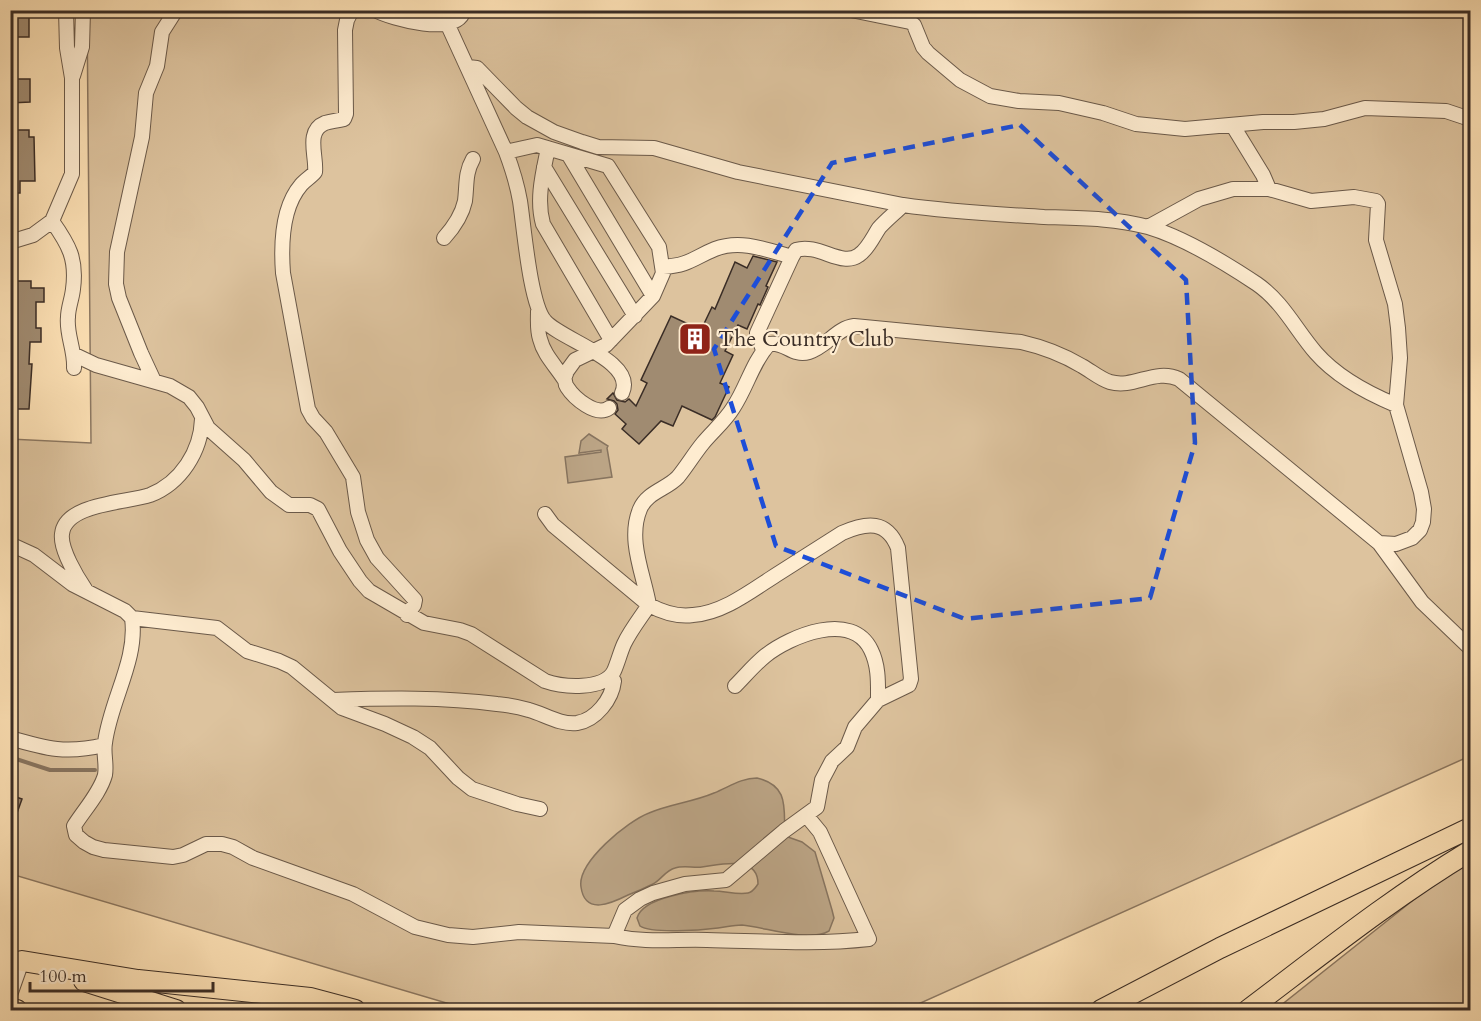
<svg xmlns="http://www.w3.org/2000/svg" width="1481" height="1021" viewBox="0 0 1481 1021" font-family="Cardo,serif">
	<style>
		.green { fill: #ddc39e; stroke: #8c7862; stroke-width: 1.5 }
		.water { fill: #bba485; stroke: #87745f; stroke-width: 1.5 }
		.lines { fill: none; stroke-linecap: round; stroke-linejoin: round }
		.stream { stroke: #87745f; stroke-width: 4 }
		.building { fill: #a08b71; stroke: #3a2d26; stroke-width: 1.5 }
		.minor-casing { stroke: #6b5a4a; stroke-width: 16 }
		.highway-casing { stroke: #3a2d26; stroke-width: 22 }
		.minor { stroke: #feecd0; stroke-width: 14 }
		.highway { stroke: #fee2b6; stroke-width: 20 }
		.marked { fill: none; stroke: #1d4ed8; stroke-width: 4.5; stroke-dasharray: 12 8; stroke-linejoin: round }
		.labels { text-anchor: middle; dominant-baseline: central; stroke-width: 4.5; stroke-linejoin: round; paint-order: stroke }
		.poi-label { font-size: 22px; fill: #3a2d26; stroke: #feecd0; text-anchor: start }
	</style>
	<rect width="100%" height="100%" fill="#fee2b6"/>
	<filter id="stains"><feTurbulence type="fractalNoise" baseFrequency=".00333" numOctaves="4"/><feColorMatrix values="0 0 0 0 .2 0 0 0 0 .09 0 0 0 0 .02 0 0 0 .5 -.17"/></filter>
	<radialGradient id="worn" r=".72"><stop offset=".6" stop-color="#630" stop-opacity="0"/><stop offset="1" stop-color="#630" stop-opacity=".3"/></radialGradient>
	<path class="green" d="M424,10L429,19L450,10L1470,11V756L905,1010H470L11,874L10,439L91,443L87,11Z
		M1470,862V1010H1275L1436,882Z"/>
	<path class="water" d="M589,434L608,446L607,448L612,477L568,483L565,457L601,452V450L579,453L581,441Z
		M757,778C791,786 783,811 785,836L802,842L815,852L832,910L834,918L829,931C808,943 765,927 742,925C734,925 726,927 718,928C702,930 652,934 640,926L637,918C643,897 695,890 714,891C725,891 737,895 748,893C753,892 755,888 758,884C758,854 719,865 702,867C693,868 683,865 675,868C666,870 661,880 653,884C645,888 636,892 628,895C612,903 585,916 581,887C577,862 628,821 649,813C670,804 693,802 714,793C729,787 741,778 757,778Z"/>
	<g class="lines">
		<path class="stream" d="M10,757L50,770H95"/>
	</g>
	<path class="building" d="M10,17H29V37H10Z
		M10,79H30V102L10,103Z
		M10,130H29V137H34L35,181H20V193H10Z
		M753,256L777,262L766,286L768,287L760,305L758,304L747,329L738,325L725,351L733,355L720,383L729,387L715,417L712,420L682,406L673,426L661,421L639,444L622,429L626,424L615,414L618,410L617,404L614,401L607,399L613,393L617,400L625,402L629,399L636,406L647,383L641,380L671,316L701,330L712,307L715,309L735,262L747,268Z
		M12,281H31V288H44V302H36V328H41V342H30L29,364H32L29,409H10Z
		M10,795L22,799L12,827H10Z"/>
	<g class="lines">
		<defs>
			<path id="minor" d="M352,10L347,20L345,30L346,114L344,119C337,121 331,121 325,123C305,131 317,157 315,172C311,177 305,180 301,185C282,207 281,246 283,273L308,409L313,418L326,432L353,477L358,512L367,540L377,558L415,600L414,605L407,615
				M375,10C392,19 457,37 464,10
				M441,10L506,152C512,168 517,184 520,201C524,227 530,304 545,321C561,340 637,361 622,393
				M851,10L910,22L914,25L923,47L928,53L960,80L990,96L1019,101L1059,103L1103,113L1136,124L1185,129L1263,122H1294L1324,119L1365,108L1446,111L1470,119
				M468,67L477,68L516,108L527,117L554,132L582,142L598,147L654,148L738,172L903,205
				M73,76L82,47L83,10
				M1233,126L1263,175L1269,189
				M548,148C543,173 536,199 543,224L611,340
				M506,152L537,145L608,166L659,247L663,273L653,296L606,345L575,360L567,371L564,379
				M568,154L653,296
				M544,167L635,316
				M52,221C69,245 77,259 73,289C72,299 68,308 68,317C66,334 75,350 74,368
				M1148,227L1199,199L1233,189H1269L1311,201L1354,197L1376,201L1378,204L1376,240L1395,304L1398,328L1400,358L1396,405L1421,492L1424,509L1423,522L1420,530L1412,538L1396,544L1379,543
				M444,238C453,228 462,215 465,201C467,185 465,173 473,159
				M10,242L33,235L52,221L72,174V78L67,48L66,10
				M792,257L796,250C819,243 842,268 859,255C868,249 873,237 879,228C886,220 895,213 903,205C950,212 997,214 1044,217C1078,218 1115,218 1148,227C1182,237 1227,264 1257,284C1283,302 1296,330 1316,353C1337,377 1367,393 1396,405
				M663,267C690,265 693,258 715,249C741,239 767,250 792,257L757,333L763,350
				M538,311C538,321 537,330 540,339C544,355 555,365 564,379C567,384 564,382 567,387C574,398 596,417 609,408
				M75,355L96,365L170,386L189,397L197,407L208,428L244,460L271,492L289,505H310L318,509L340,551L360,581L369,591L424,623L460,630L471,634L545,681C562,687 604,691 614,671C618,662 620,653 624,644C630,631 641,617 649,605C644,575 627,540 640,509C647,492 667,489 678,477C687,466 694,454 703,443C713,431 725,421 733,408C747,387 752,363 769,344C785,341 792,357 809,352C826,347 837,328 854,326L1021,342C1043,347 1062,354 1082,366C1091,371 1100,379 1110,382C1134,389 1155,368 1179,379L1379,543L1422,602L1470,648
				M154,381L141,353L119,298L116,284L117,252L142,137L146,93L157,66L162,32L176,10
				M545,514L553,525L649,605C662,612 678,617 693,615C723,613 751,591 776,575C798,561 820,547 842,533C867,522 887,520 898,548L911,679L909,685L878,700L855,727L847,747L832,761L822,780L817,807L806,815L820,832L869,939C815,945 761,941 707,940C674,939 646,943 614,936
				M10,544L34,555L72,584L125,611L132,618L217,628L247,651L279,661L292,667L342,708L385,724L413,737L430,748L458,778L472,789L517,804L540,809
				M85,589C77,577 60,549 62,534C65,503 127,503 150,495C181,483 201,451 202,419
				M132,618C138,660 110,701 105,743C103,753 107,764 105,775C100,793 84,810 74,826L76,835L84,842L93,847L104,850L173,857L183,855L206,844H222L233,847L253,858L353,894L415,927L448,935L473,937L519,932L614,936L625,910L640,899L653,893L685,884L726,880L784,831L806,815
				M735,686C745,676 754,665 765,656C790,636 852,610 871,650C879,666 878,684 878,700
				M333,700C387,698 443,697 497,704C508,705 519,707 529,710C544,714 560,725 577,723C596,720 612,699 614,681L610,677
				M10,738C47,749 67,754 104,745
				M10,995L22,961"/>
			<path id="highway" d="M22,961L138,980L310,998L355,1010
				M84,981L176,1010
				M10,1008L17,1010
				M1101,1010L1220,948L1470,828
				M1248,1010C1321,955 1392,898 1470,851"/>
		</defs>
		<use href="#minor" class="minor-casing"/>
		<use href="#highway" class="highway-casing"/>
		<use href="#minor" class="minor"/>
		<use href="#highway" class="highway"/>
	</g>
	<path class="marked" d="M1020,125L1186,280L1195,443L1150,598L965,619L776,546L714,349L832,163Z"/>
	<defs>
		<symbol id="building-square" viewBox="-11 -11 22 22"><rect x="-9" y="-9" width="18" height="18" rx="4" fill="#8f2418" stroke="#feecd0"/><path d="M-4-6H4V6H1V3H-1V6H-4ZM-2.5-4.3h1.7v1.8h-1.7ZM.8-4.3h1.7v1.8H.8ZM-2.5-1h1.7V.8h-1.7ZM.8-1h1.7V.8H.8Z" fill="#fff"/></symbol>
	</defs>
	<g fill-rule="evenodd">
		<use href="#building-square" x="676" y="320" width="38" height="38"/>
	</g>
	<g class="labels">
		<g class="poi-label">
			<text x="718" y="339">The Country Club</text>
		</g>
	</g>
	<rect width="1481" height="1021" fill="none" stroke="#fee2b6" stroke-width="36"/>
	<rect x="12" y="12" width="1457" height="997" fill="none" stroke="#3a2d26" stroke-width="3"/>
	<rect x="18" y="18" width="1445" height="985" fill="none" stroke="#3a2d26" stroke-width="1.5"/>
	<path d="M30 982v9h183v-9" fill="none" stroke="#3a2d26" stroke-width="3"/>
	<text x="39" y="982" font-size="18" fill="#3a2d26" stroke="#feecd0" stroke-width="4.5" paint-order="stroke">100 m</text>
	<rect width="100%" height="100%" filter="url(#stains)"/>
	<rect width="100%" height="100%" fill="url(#worn)"/>
</svg>
